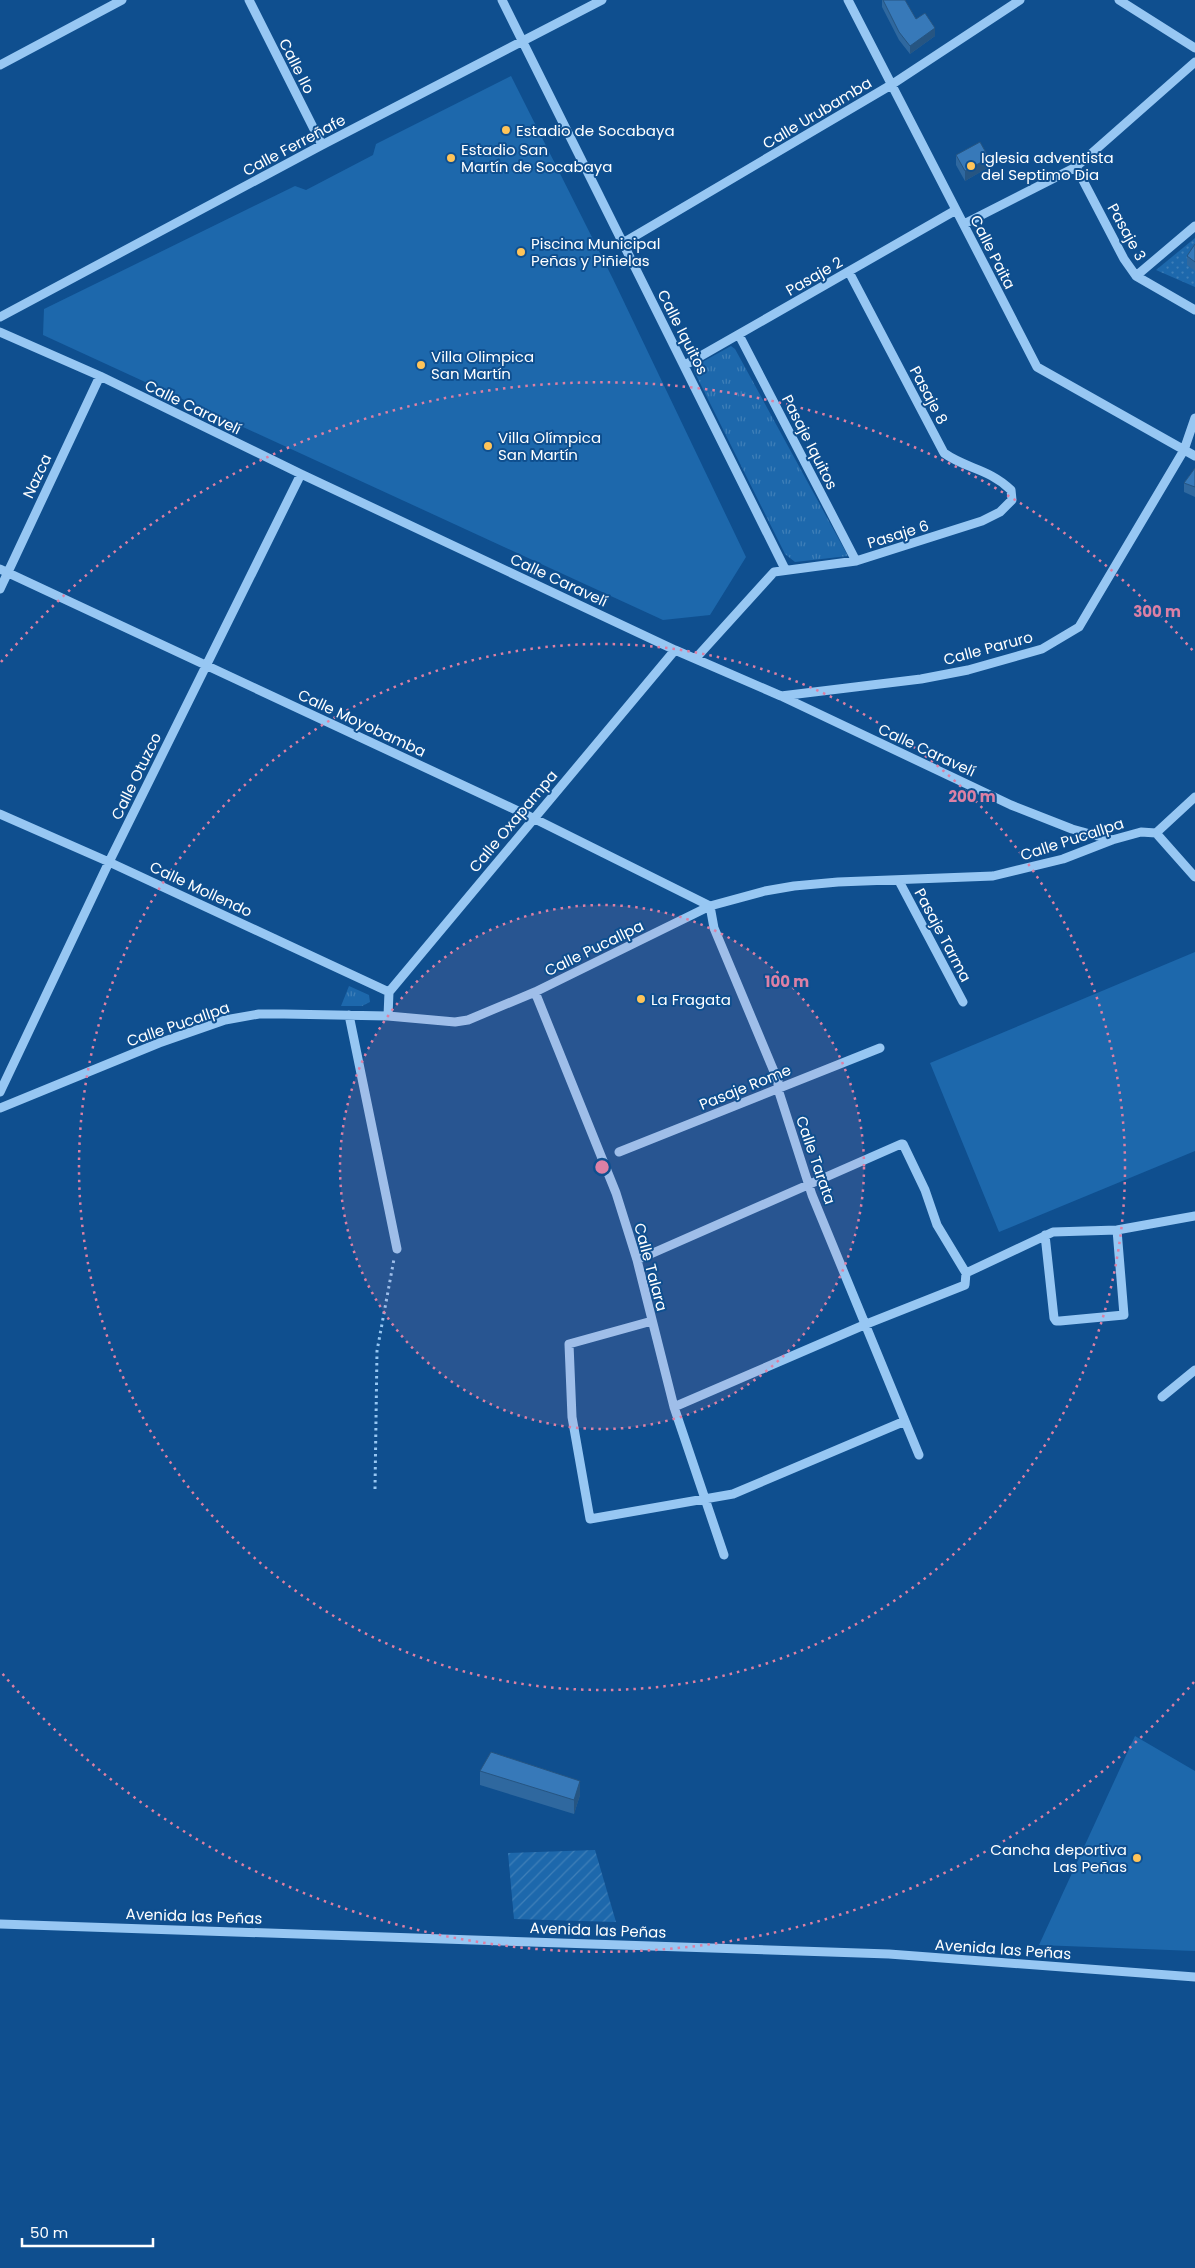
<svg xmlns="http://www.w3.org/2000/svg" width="1195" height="2268" viewBox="0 0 1195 2268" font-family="Poppins,sans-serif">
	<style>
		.grass { fill: url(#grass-tufts) }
		.park { fill: url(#park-dots) }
		.garden { fill: url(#garden-furrows) }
		.pitch { fill: #1d68ac }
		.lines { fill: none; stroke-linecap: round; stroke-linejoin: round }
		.path { stroke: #97c7f3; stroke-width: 3; stroke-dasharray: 2.5 4; stroke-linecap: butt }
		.minor { stroke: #97c7f3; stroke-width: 9 }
		.wall { fill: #2f689f }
		.shaded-wall { fill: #265582 }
		.building { fill: #3779b9; stroke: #265582 }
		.ring { fill: none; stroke: #dd80a5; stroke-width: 2.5; stroke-dasharray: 2.5 5 }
		.poi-dot { fill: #ffc459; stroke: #0f4f8f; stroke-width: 2 }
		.labels { text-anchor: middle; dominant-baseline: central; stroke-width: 4; stroke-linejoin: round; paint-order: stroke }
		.street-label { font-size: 15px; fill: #fff; stroke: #0f4f8f }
		.poi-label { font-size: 15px; fill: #fff; stroke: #0f4f8f; text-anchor: start }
		.centre { fill: #dd80a5; stroke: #0f4f8f; stroke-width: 2.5 }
		.ring-label { font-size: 15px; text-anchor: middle; font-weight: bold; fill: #dd80a5; stroke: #0f4f8f; stroke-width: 4; stroke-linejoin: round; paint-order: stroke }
	</style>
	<defs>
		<pattern id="grass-tufts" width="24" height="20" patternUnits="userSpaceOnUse" patternTransform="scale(1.25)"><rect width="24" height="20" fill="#1d68ac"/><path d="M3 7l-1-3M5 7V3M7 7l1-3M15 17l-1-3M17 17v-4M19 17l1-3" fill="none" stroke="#3f7fb8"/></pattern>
		<pattern id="park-dots" width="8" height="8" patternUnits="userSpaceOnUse" patternTransform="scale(1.25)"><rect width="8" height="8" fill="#1d68ac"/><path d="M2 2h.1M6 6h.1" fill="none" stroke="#3f7fb8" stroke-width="1.8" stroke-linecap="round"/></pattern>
		<pattern id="garden-furrows" width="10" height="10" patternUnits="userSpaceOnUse" patternTransform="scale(1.25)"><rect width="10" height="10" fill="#1d68ac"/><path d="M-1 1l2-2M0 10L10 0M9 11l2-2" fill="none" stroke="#3f7fb8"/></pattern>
	</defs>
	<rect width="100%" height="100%" fill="#0f4f8f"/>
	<path class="grass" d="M731,346L735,349L848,556L795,562L785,554L694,371L695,366Z
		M349,986L369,995L370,1002L362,1006H341Z"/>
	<path class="park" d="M1195,238V287L1156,270Z"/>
	<path class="garden" d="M595,1850L616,1922L514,1919L508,1853Z"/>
	<path class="pitch" d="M511,76L613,279L746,557L710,615L663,620L43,335L44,309L295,186L306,190L373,155L376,144Z
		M1195,952V1151L999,1232L930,1063Z
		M1135,1736L1195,1771V1951L1039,1945Z"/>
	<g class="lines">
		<path class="path" d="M375,1489L377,1351L394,1259"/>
		<path class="minor" d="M249,0L322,145
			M502,0L785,569
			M848,0L1037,367L1195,456
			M1119,0L1195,48
			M0,65L122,0
			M1076,167L1124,259L1136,276L1195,310
			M964,224L1076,167L1195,62
			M623,243L891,85L1020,0
			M1136,276L1195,226
			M0,317L322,145L602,0
			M0,332L100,376L301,474L675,650L781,696L1011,805L1072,829L1112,840
			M739,335L856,561
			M685,365L956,210
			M0,569L533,818L710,906
			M0,589L100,376
			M696,658L774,572L856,561L982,521L1000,512L1012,500L1011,490C988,468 966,469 944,453L849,272
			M781,696L921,679L968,670L1042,649L1079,627L1184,450L1195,418
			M0,814L109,862L389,992
			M1156,833L1195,877
			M899,881L963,1002
			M710,906L714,928L778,1081V1089L812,1195L919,1455
			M535,992L616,1193L637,1260L674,1407L724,1555
			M349,1015L397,1249
			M388,1016L389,992L675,650
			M0,1092L109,862L301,474
			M0,1108L159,1043L225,1020L259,1014H284L388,1016L455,1022L468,1020L535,992L710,906L765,891L794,886L838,882L993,876L1063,859L1112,840L1141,832L1156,833L1195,797
			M619,1152L880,1048
			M1045,1235L1054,1318L1056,1321H1060L1124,1315L1117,1230
			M637,1260L901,1144H903L925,1190L937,1225L966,1273L965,1285L864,1325L674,1407
			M966,1273L1053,1232L1117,1230L1195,1216
			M652,1321L569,1344L572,1417L590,1519L733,1494L905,1421
			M1162,1397L1195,1370
			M0,1924L889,1954L1195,1977"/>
	</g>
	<path class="wall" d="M882,0H905L916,19L935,36L910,54L899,40L882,7Z
		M956,155L989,167L965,181L956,165Z
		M1195,244V271L1187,265V256Z
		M1195,468V497L1184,492V483Z
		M480,1771L580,1795L574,1814L480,1785Z"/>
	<path class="shaded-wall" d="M935,28V36L910,54V46Z
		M989,158V167L965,181V171Z
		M580,1781V1795L574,1814V1800Z"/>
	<path class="building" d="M883,0H905L916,19L925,13L935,28L910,46L899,32Z
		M980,142L989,158L965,171L956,155Z
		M1195,244V262L1187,256Z
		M1195,468V487L1184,483Z
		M491,1752L580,1781L574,1800L480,1771Z"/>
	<circle cx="602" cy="1167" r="262" fill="#dd80a5" fill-opacity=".12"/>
	<g class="ring">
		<circle cx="602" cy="1167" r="262"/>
		<circle cx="602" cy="1167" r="523"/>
		<path d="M1194 1682A785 785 0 0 1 1 1672M1 662A785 785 0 0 1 1194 652"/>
	</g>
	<g class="poi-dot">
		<circle cx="506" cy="130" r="5"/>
		<circle cx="451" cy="158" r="5"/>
		<circle cx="971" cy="166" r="5"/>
		<circle cx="521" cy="252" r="5"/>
		<circle cx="421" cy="365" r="5"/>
		<circle cx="488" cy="446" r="5"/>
		<circle cx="641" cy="999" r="5"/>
		<circle cx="1137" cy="1858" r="5"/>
	</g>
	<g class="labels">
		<g class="street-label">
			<text transform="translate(297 66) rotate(63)">Calle Ilo</text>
			<text transform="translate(817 113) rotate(-31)">Calle Urubamba</text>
			<text transform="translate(294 145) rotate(-28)">Calle Ferreñafe</text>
			<text transform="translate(1127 232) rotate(61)">Pasaje 3</text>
			<text transform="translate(993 252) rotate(63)">Calle Paita</text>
			<text transform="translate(814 276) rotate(-30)">Pasaje 2</text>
			<text transform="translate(683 332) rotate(63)">Calle Iquitos</text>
			<text transform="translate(929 395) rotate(62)">Pasaje 8</text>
			<text transform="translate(193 407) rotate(26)">Calle Caravelí</text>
			<text transform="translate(810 442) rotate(63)">Pasaje Iquitos</text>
			<text transform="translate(37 476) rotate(-65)">Nazca</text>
			<text transform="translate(898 534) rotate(-17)">Pasaje 6</text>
			<text transform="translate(559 580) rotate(25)">Calle Caravelí</text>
			<text transform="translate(988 648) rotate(-15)">Calle Paruro</text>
			<text transform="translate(362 723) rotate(25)">Calle Moyobamba</text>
			<text transform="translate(927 750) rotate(25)">Calle Caravelí</text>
			<text transform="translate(136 776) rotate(-64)">Calle Otuzco</text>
			<text transform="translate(513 821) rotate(-50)">Calle Oxapampa</text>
			<text transform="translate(1072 839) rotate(-18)">Calle Pucallpa</text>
			<text transform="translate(201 889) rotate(25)">Calle Mollendo</text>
			<text transform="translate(943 935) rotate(62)">Pasaje Tarma</text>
			<text transform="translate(594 948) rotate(-26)">Calle Pucallpa</text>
			<text transform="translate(178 1024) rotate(-19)">Calle Pucallpa</text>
			<text transform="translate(745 1087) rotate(-22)">Pasaje Rome</text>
			<text transform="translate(816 1160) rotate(71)">Calle Tarata</text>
			<text transform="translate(651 1267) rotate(75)">Calle Talara</text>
			<text transform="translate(194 1916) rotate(2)">Avenida las Peñas</text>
			<text transform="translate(598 1930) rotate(2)">Avenida las Peñas</text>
			<text transform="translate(1003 1949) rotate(4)">Avenida las Peñas</text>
		</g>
		<g class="poi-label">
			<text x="516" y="130">Estadio de Socabaya</text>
			<text x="461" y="149">Estadio San<tspan x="461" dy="17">Martín de Socabaya</tspan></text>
			<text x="981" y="157">Iglesia adventista<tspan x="981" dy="17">del Septimo Dia</tspan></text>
			<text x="531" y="243">Piscina Municipal<tspan x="531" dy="17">Peñas y Piñielas</tspan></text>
			<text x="431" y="356">Villa Olimpica<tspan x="431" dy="17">San Martín</tspan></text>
			<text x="498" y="437">Villa Olímpica<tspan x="498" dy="17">San Martín</tspan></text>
			<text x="651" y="999">La Fragata</text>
			<text x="1127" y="1849" text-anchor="end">Cancha deportiva<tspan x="1127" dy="17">Las Peñas</tspan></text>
		</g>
	</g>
	<circle cx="602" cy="1167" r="8" class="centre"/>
	<g class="ring-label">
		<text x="1157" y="617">300 m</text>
		<text x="972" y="802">200 m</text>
		<text x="787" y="987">100 m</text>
	</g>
	<path d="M22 2238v8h131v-8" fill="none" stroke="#ffffff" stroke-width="2.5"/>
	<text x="30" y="2238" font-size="15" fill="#ffffff" stroke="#0f4f8f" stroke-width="4" paint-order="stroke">50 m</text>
</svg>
